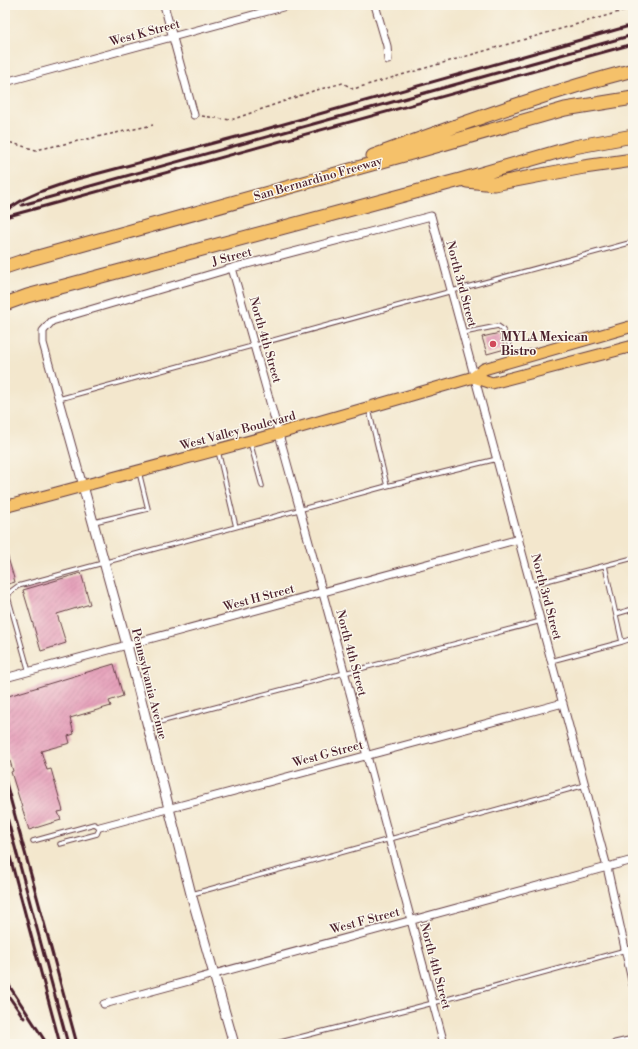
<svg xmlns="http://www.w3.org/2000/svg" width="638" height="1049" viewBox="0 0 638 1049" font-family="'Libre Bodoni',serif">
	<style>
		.building { fill: url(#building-hatch) }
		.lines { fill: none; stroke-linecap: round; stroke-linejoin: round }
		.service-casing { stroke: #633d43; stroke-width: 5.5 }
		.minor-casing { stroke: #633d43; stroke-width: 9 }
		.tertiary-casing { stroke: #633d43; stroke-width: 11 }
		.primary-casing { stroke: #633d43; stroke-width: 13 }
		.motorway-casing { stroke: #633d43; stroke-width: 15 }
		.path { stroke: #633d43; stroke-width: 1.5; stroke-dasharray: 3 3; stroke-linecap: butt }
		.service { stroke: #fff; stroke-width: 3.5 }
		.minor { stroke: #fff; stroke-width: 7 }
		.tertiary { stroke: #fff; stroke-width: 9 }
		.primary { stroke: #f5c16b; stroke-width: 11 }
		.motorway { stroke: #f5c16b; stroke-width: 13 }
		.rail { stroke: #4a1f2b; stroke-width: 3 }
		.poi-dot { fill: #d1495b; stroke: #fbf7ec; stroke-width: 1.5 }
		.labels { text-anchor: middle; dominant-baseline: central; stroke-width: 3; stroke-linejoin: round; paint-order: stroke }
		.street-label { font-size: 12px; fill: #4a1f2b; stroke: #fbf7ec }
		.poi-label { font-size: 12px; font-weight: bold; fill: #4a1f2b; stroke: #fbf7ec; text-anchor: start }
	</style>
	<defs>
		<pattern id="building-hatch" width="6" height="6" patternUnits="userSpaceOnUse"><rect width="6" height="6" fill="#e499b6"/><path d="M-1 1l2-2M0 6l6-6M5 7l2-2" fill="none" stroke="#bb7c94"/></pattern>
	</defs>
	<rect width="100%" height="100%" fill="#fbf7ec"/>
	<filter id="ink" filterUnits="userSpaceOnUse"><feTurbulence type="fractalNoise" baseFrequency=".025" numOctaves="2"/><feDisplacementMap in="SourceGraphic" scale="8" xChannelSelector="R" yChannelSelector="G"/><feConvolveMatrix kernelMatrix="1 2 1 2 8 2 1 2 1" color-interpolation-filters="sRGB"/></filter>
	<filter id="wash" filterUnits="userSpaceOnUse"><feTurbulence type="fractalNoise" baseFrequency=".012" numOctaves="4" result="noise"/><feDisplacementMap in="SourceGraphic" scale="16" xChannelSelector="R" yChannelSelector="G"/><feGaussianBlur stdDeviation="0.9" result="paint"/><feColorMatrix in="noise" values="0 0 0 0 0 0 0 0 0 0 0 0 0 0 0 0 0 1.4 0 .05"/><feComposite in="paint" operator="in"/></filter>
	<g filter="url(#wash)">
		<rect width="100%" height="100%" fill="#f3e7cd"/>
		<g id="blocks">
			<path class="building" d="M500,333L505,349L487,354L482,337Z
				M5,554H7L15,582L5,585Z
				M81,573L90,604L57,614L66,643L41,651L23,590Z
				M114,664L123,696L109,701L111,706L70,718L74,734L68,736L70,743L41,751L47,770L51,769L63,811L58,812L61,820L29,830L11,772L13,771L5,744V697Z"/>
		</g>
	</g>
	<g filter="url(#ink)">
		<use href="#blocks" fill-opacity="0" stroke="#633d43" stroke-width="1"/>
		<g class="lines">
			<defs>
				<path id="service" d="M463,333L498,326C509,332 510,350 513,360
					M59,399L452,291L633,242
					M369,410L387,486
					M250,442L262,486
					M218,451L236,527
					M94,522L148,509L139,472
					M531,585L633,558
					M616,614L633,609
					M622,642L633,638
					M551,661L622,642L605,566
					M29,672L8,597L10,592L18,586L387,486L497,459
					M148,725L541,621
					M33,841L94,824L100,827L97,834L60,844
					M192,894L585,785
					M273,1044L433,1003L633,948"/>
				<path id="minor" d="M164,5L194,115
					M375,5L387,46L388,60
					M5,82L290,5
					M232,268C306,526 375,785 444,1044
					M83,486L43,343V331L52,321L232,268L431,216L607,867L633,985
					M5,678L519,539
					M100,827L563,703
					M104,1004L633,860
					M615,1044L633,1040"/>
				<path id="tertiary" d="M83,486L127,645L191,894L234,1044"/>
				<path id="primary" d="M474,377L492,383L633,346
					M5,509L8,506L280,433L474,377L484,369L633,326"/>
				<path id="motorway" d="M373,156C459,125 544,93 633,70
					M467,181L494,184L584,167L633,160
					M5,267L20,262L422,150L565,109L633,98
					M5,304L27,296L460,180L574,147L633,136"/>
			</defs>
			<use href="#service" class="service-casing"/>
			<use href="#minor" class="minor-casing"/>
			<use href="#tertiary" class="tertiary-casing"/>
			<use href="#primary" class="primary-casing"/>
			<use href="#motorway" class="motorway-casing"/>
			<path class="path" d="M202,116L231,120L313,91L343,83L353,89L633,8
				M5,141L36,150L153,125"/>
			<use href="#service" class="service"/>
			<use href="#minor" class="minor"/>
			<use href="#tertiary" class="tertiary"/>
			<use href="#primary" class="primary"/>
			<use href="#motorway" class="motorway"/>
			<path class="rail" d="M22,205L633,35
				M5,211L24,199L42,191L77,179L259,131L633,25
				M5,217L633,44
				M5,779L77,1044
				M5,810L68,1044
				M5,838L60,1044
				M5,976L10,987L47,1044
				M5,991L24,1018"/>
		</g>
	</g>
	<circle class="poi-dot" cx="493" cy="344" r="4"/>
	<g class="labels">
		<g class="street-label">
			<text transform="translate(145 33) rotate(-15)">West K Street</text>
			<text transform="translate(318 179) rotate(-16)">San Bernardino Freeway</text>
			<text transform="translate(232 257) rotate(-15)">J Street</text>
			<text transform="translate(461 284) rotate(75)">North 3rd Street</text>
			<text transform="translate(265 340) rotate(74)">North 4th Street</text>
			<text transform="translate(238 431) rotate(-15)">West Valley Boulevard</text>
			<text transform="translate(546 597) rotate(75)">North 3rd Street</text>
			<text transform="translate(259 598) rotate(-15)">West H Street</text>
			<text transform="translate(351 653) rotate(75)">North 4th Street</text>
			<text transform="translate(149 684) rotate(76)">Pennsylvania Avenue</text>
			<text transform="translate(328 754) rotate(-15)">West G Street</text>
			<text transform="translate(365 921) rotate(-15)">West F Street</text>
			<text transform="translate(435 966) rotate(75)">North 4th Street</text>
		</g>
		<g class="poi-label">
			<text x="501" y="337">MYLA Mexican<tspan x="501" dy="14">Bistro</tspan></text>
		</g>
	</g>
	<rect width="638" height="1049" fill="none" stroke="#fbf7ec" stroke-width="20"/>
</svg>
